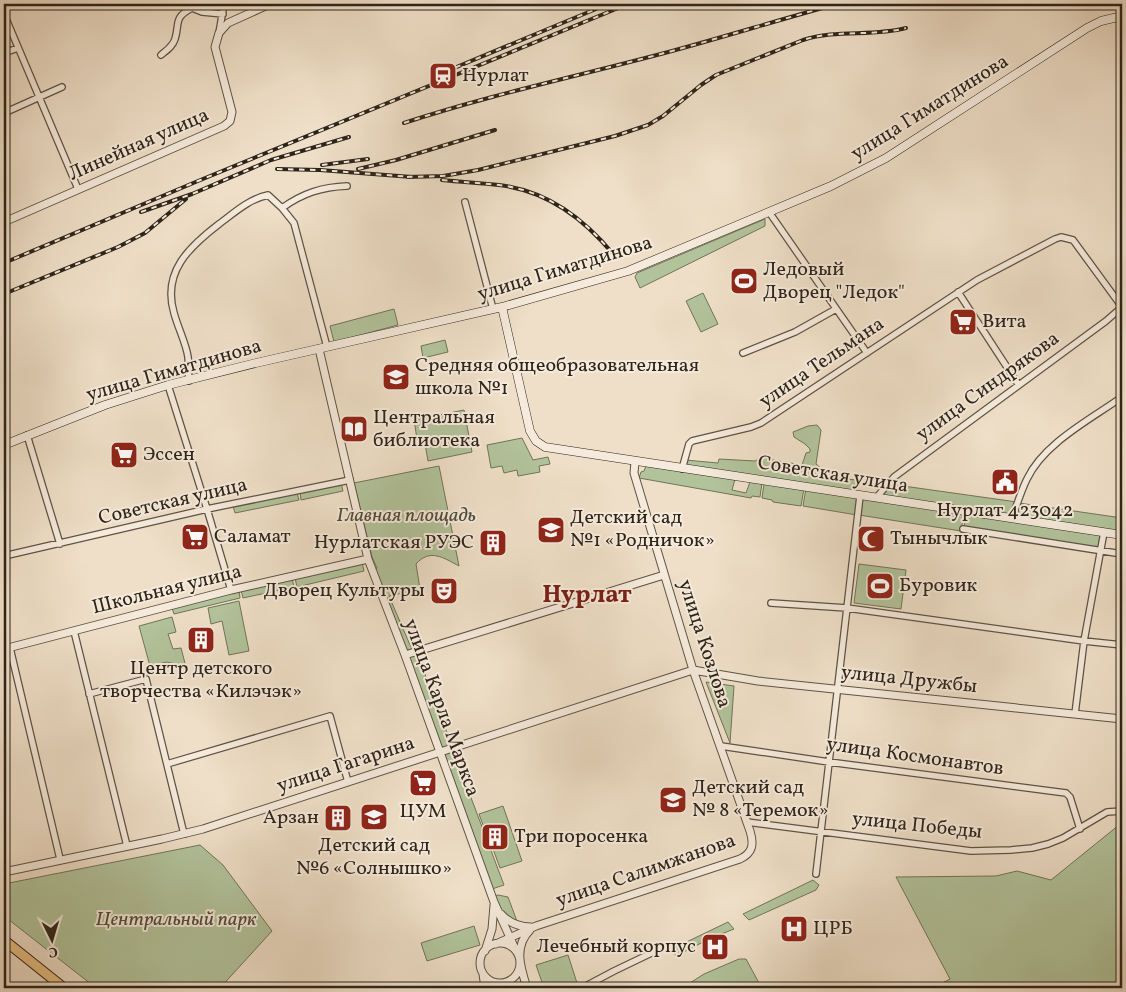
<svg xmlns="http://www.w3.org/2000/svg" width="1126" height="992" viewBox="0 0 1126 992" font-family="Vollkorn,serif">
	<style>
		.green { fill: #b2c39b; stroke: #70745a }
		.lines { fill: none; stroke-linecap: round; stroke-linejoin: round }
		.minor-casing { stroke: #5e5345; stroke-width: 8 }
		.tertiary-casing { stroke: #5e5345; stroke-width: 9 }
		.secondary-casing { stroke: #2d2419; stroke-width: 9 }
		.primary-casing { stroke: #2d2419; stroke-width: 11 }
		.minor { stroke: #f5eadb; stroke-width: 5.5 }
		.tertiary { stroke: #f5eadb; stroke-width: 7 }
		.secondary { stroke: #f5eadb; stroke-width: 8 }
		.primary { stroke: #e8c084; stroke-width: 9 }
		.rail-casing { stroke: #2d2419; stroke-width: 4 }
		.rail { stroke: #f5eadb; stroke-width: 2; stroke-dasharray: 5.5; stroke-linecap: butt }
		.labels { text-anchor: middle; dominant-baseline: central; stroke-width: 4; stroke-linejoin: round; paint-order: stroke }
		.poi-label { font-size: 20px; fill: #2d2419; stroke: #f5eadb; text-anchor: start }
		.street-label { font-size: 20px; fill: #2d2419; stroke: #f5eadb }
		.park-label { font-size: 20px; font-style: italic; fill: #4e4c3a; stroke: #f5eadb }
		.district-label { font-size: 25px; font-weight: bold; fill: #7a1f14; stroke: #f5eadb }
	</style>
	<rect width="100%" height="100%" fill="#efdfc8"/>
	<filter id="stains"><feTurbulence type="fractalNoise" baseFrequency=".004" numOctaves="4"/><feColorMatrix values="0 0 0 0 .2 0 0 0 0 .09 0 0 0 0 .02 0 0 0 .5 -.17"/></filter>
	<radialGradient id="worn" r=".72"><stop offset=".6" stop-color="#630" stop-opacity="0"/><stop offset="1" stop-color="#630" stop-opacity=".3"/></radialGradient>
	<path class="green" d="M765,219V226L640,288L635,277L637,273Z
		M703,293L718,324L701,332L686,301Z
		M394,309L398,325L334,342L330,326Z
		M445,340L448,352L423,358L421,346Z
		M464,410L472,452L428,461L424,438L417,439L414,420Z
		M817,425L821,430L816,464L823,470L824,477L857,480L856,493L683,468L685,460L718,463L719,459L755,461L764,456L767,459L802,465L806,453L810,452V449L805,444L794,437L793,432L808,426Z
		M522,438L533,460L548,457L550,464L539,466L540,472L518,476L517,470L504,473L502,466L491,468L487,445Z
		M439,466L459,566C444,558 430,548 416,564L420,589L389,596L410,645L414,651L406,653L374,570L377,568L372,557L354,483Z
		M646,466L735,479L732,490L746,493L750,482L762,483L760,497L752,496L751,498L639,478L641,472L644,471Z
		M341,483L343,491L301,500L300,492Z
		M764,484L804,488L801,506L773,502L772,500L762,498Z
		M889,484L1017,502L1011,517L878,497Z
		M806,488L859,496L857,515L803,506Z
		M297,493L299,500L235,513L233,506Z
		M861,497L964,512L961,531L859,515Z
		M1019,503L1122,518V534L1014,517Z
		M966,513L1102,533L1100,550L964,528Z
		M362,562L364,571L297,587L295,578Z
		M859,564L906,570L901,609L854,603Z
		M292,578L294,587L243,598L241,590Z
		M239,590L240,598L174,614L172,608Z
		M239,601L249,651L229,655L222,621L211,624L208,608Z
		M172,617L176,632L168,634L173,649L181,648L186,667L167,662L150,666L139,626Z
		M417,653L452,746L441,750L407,656Z
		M706,682L734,686L730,743Z
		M453,750L504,885L492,889L442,754Z
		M503,806L522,861L500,868L493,849L501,846L497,831L495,830L486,833L479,814Z
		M1119,825L1122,829V988H933L950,979L896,877L996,876L1017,871L1051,880Z
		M200,845L223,865L272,931L220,988H96L4,916V884Z
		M813,880L819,885L816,890L749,920L743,914Z
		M498,895L508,897L518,924L504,915L494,896Z
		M728,922L734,929L709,939L676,956L672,949Z
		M474,926L480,945L427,961L421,943Z
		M568,955L577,983L568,988H544L536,965Z
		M739,959H746L759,983V988H682L704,974Z"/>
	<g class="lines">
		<defs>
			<path id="minor" d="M182,4L202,12L223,14
				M4,14L78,189
				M219,33L224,4
				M4,53L18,48
				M161,55C167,50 173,46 175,39C180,23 173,18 192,8
				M4,113L62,87
				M465,202L493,309
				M282,208C303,193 322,187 347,186
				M769,212L867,353
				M958,292L1018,384
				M743,353L795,332L836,309
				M189,381C188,373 189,365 188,357C186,343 178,328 174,313C162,272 189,247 219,224C234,213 249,199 268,195L282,208L294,223L327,347
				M168,385L207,509L231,590
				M27,435L60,544
				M682,469L689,444L692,441L751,427L761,423L977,280L1055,239L1061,237L1073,240L1122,307
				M876,498L894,477L1106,321L1122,307
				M1012,518C1017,505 1021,491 1027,479C1044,443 1091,419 1122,397
				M963,529L1122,554
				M4,556L207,509L350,480
				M771,603L847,608L1084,641L1122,645
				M74,631L127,846
				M10,648L60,859
				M89,694L146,679L184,834
				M1075,714L1084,641L1104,532
				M721,746L829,762L1066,793L1070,797L1080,829
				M167,764L330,716L348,782
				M747,822L971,851L1011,850L1032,848L1048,844L1063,838L1107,812L1122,811
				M816,874L860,496
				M582,988L614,971L666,946"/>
			<path id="tertiary" d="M4,222L224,126L230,121L232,112L215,47L219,33L228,23L270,4
				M319,349L368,559L405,655L494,902L516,951
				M4,649L231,590L368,559
				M405,655L664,575
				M693,670L758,681L1122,719
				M4,872L162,839L203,829L693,670
				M501,914C509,923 518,927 531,927
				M480 963a20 20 0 1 1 40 0a20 20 0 1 1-40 0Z
				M496,944L536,926L740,859C753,853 754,844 750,831L693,670L634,473L635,462
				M485,951L492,929L494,905
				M483,974L485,988
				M527,988C521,969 513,947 530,930"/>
			<path id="secondary" d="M502,307L530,431L536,441L545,447L1122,535
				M4,445L105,405L168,385L256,363L502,307L628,271L831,186L886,158L1087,28L1101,21L1122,16"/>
			<path id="primary" d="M4,940L64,988"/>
		</defs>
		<use href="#minor" class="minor-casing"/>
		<use href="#tertiary" class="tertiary-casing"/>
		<use href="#secondary" class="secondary-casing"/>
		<use href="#primary" class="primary-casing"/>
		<use href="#minor" class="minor"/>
		<use href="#tertiary" class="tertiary"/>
		<use href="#secondary" class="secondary"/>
		<use href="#primary" class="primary"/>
		<defs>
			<path id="rail" d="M435,76L608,4
				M404,123C492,94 583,75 672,51C727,36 782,19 837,4
				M322,165L368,159
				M277,169L320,170L412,177
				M358,169L396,160L495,130
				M407,177L443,176L478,170L615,136L648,125L663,116L701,85L716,75L803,40C837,29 872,37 906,28
				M442,180C461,182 480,183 499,185C548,191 584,219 614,255
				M141,212L192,194L271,160L349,137
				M4,263L198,181L628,4
				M4,294L118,247L145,233L186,199"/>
		</defs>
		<use href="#rail" class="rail-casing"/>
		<use href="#rail" class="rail"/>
	</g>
	<defs>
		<symbol id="station-square" viewBox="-11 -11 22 22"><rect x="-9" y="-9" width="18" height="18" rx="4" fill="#8f2418" stroke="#f5eadb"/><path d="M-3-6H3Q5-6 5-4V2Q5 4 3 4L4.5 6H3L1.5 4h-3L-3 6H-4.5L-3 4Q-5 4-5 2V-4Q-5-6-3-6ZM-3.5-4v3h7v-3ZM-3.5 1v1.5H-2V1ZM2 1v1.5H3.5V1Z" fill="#fff"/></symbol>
		<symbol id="stadium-square" viewBox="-11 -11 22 22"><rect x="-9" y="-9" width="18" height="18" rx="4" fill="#8f2418" stroke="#f5eadb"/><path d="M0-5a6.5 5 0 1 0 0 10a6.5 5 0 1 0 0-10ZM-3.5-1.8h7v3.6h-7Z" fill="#fff"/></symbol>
		<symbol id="supermarket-square" viewBox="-11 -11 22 22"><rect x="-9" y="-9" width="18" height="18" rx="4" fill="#8f2418" stroke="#f5eadb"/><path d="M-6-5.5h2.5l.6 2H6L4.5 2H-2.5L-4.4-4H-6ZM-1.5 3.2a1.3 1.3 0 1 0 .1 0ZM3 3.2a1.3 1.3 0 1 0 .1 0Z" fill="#fff"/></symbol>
		<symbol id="school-square" viewBox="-11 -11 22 22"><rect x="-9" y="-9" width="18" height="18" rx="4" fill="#8f2418" stroke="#f5eadb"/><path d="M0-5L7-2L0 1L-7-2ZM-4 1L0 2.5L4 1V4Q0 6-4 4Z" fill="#fff"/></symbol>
		<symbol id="library-square" viewBox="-11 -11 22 22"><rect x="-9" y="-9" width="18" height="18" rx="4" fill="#8f2418" stroke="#f5eadb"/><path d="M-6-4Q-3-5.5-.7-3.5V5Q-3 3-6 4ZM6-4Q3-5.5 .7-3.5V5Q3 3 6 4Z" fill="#fff"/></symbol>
		<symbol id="civic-square" viewBox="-11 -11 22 22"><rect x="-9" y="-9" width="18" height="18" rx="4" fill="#8f2418" stroke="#f5eadb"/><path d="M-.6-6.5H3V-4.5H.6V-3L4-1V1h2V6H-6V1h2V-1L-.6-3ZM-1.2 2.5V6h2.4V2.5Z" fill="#fff"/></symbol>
		<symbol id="mosque-square" viewBox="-11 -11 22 22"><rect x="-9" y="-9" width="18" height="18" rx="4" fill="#8f2418" stroke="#f5eadb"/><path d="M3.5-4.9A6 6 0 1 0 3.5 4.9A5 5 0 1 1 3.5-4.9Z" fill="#fff"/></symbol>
		<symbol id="building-square" viewBox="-11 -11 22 22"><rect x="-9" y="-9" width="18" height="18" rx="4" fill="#8f2418" stroke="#f5eadb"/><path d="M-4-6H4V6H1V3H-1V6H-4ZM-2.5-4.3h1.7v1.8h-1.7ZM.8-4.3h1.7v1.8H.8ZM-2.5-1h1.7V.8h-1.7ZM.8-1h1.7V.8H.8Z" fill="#fff"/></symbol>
		<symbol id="theatre-square" viewBox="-11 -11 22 22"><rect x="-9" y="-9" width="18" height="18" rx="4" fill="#8f2418" stroke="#f5eadb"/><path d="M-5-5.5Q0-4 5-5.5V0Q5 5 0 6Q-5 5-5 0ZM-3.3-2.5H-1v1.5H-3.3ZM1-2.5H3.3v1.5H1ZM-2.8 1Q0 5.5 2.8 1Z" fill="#fff"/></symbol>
		<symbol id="hospital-square" viewBox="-11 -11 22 22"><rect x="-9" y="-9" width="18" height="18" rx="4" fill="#8f2418" stroke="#f5eadb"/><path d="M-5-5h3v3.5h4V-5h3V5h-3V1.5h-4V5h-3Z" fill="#fff"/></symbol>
	</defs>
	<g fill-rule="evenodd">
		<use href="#station-square" x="427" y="60" width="32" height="32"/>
		<use href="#stadium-square" x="728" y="265" width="32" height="32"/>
		<use href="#supermarket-square" x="947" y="306" width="32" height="32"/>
		<use href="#school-square" x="380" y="361" width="32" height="32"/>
		<use href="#library-square" x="338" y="413" width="32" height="32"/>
		<use href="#supermarket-square" x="108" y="439" width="32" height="32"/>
		<use href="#civic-square" x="989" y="466" width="32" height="32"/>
		<use href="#school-square" x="535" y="514" width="32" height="32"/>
		<use href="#supermarket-square" x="179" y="521" width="32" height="32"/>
		<use href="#mosque-square" x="855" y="523" width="32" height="32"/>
		<use href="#building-square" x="477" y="527" width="32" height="32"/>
		<use href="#stadium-square" x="864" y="570" width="32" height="32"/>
		<use href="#theatre-square" x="428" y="575" width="32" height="32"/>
		<use href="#building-square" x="185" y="624" width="32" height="32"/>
		<use href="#supermarket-square" x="407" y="767" width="32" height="32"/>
		<use href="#school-square" x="657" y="784" width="32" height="32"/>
		<use href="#school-square" x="358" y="801" width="32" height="32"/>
		<use href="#building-square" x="322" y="802" width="32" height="32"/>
		<use href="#building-square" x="479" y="821" width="32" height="32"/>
		<use href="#hospital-square" x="778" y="913" width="32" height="32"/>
		<use href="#hospital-square" x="699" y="931" width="32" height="32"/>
	</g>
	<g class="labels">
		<g class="poi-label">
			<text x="462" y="76">Нурлат</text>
			<text x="763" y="270">Ледовый<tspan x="763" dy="23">Дворец "Ледок"</tspan></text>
			<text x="982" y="322">Вита</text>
			<text x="415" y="366">Средняя общеобразовательная<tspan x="415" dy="23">школа №1</tspan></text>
			<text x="373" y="418">Центральная<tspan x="373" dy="23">библиотека</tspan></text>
			<text x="143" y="455">Эссен</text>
			<text x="1005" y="511" text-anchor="middle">Нурлат 423042</text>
			<text x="570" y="518">Детский сад<tspan x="570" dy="23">№1 «Родничок»</tspan></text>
			<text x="214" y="537">Саламат</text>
			<text x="890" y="539">Тынычлык</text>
			<text x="474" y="543" text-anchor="end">Нурлатская РУЭС</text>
			<text x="899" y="586">Буровик</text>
			<text x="425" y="591" text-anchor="end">Дворец Культуры</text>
			<text x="201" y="669" text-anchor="middle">Центр детского<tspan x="201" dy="23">творчества «Килэчэк»</tspan></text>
			<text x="692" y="788">Детский сад<tspan x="692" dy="23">№ 8 «Теремок»</tspan></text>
			<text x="423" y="812" text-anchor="middle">ЦУМ</text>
			<text x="319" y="818" text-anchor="end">Арзан</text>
			<text x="514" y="837">Три поросенка</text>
			<text x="374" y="846" text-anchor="middle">Детский сад<tspan x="374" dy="23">№6 «Солнышко»</tspan></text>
			<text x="813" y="929">ЦРБ</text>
			<text x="696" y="947" text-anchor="end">Лечебный корпус</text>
		</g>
		<g class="street-label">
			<text transform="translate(930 108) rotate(-32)">улица Гиматдинова</text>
			<text transform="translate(139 145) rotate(-24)">Линейная улица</text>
			<text transform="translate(565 269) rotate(-17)">улица Гиматдинова</text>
			<text transform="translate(822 363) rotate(-34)">улица Тельмана</text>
			<text transform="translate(174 371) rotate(-16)">улица Гиматдинова</text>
			<text transform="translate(988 387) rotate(-36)">улица Синдрякова</text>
			<text transform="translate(833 475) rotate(9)">Советская улица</text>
			<text transform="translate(173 502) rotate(-13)">Советская улица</text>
			<text transform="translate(167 590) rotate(-14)">Школьная улица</text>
			<text transform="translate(704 644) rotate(72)">улица Козлова</text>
			<text transform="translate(909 680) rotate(6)">улица Дружбы</text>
			<text transform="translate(441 708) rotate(70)">улица Карла Маркса</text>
			<text transform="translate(915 757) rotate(8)">улица Космонавтов</text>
			<text transform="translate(346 765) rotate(-18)">улица Гагарина</text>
			<text transform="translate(917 826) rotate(6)">улица Победы</text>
			<text transform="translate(646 871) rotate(-19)">улица Салимжанова</text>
		</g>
		<g class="park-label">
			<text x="406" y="516">Главная площадь</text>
			<text x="176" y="920">Центральный парк</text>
		</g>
		<g class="district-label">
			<text x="587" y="595">Нурлат</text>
		</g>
	</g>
	<rect width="1126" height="992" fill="none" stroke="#efdfc8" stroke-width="20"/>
	<rect x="5" y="5" width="1116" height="982" fill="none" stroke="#2d2419" stroke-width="2.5"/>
	<rect x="10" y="10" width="1106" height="972" fill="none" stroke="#2d2419"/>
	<g transform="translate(52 940) rotate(175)" stroke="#f5eadb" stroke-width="4" paint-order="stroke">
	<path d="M0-4L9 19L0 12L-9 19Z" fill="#2d2419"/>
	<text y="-8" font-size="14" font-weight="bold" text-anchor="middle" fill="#2d2419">С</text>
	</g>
	<rect width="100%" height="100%" filter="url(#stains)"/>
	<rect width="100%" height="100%" fill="url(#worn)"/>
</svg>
